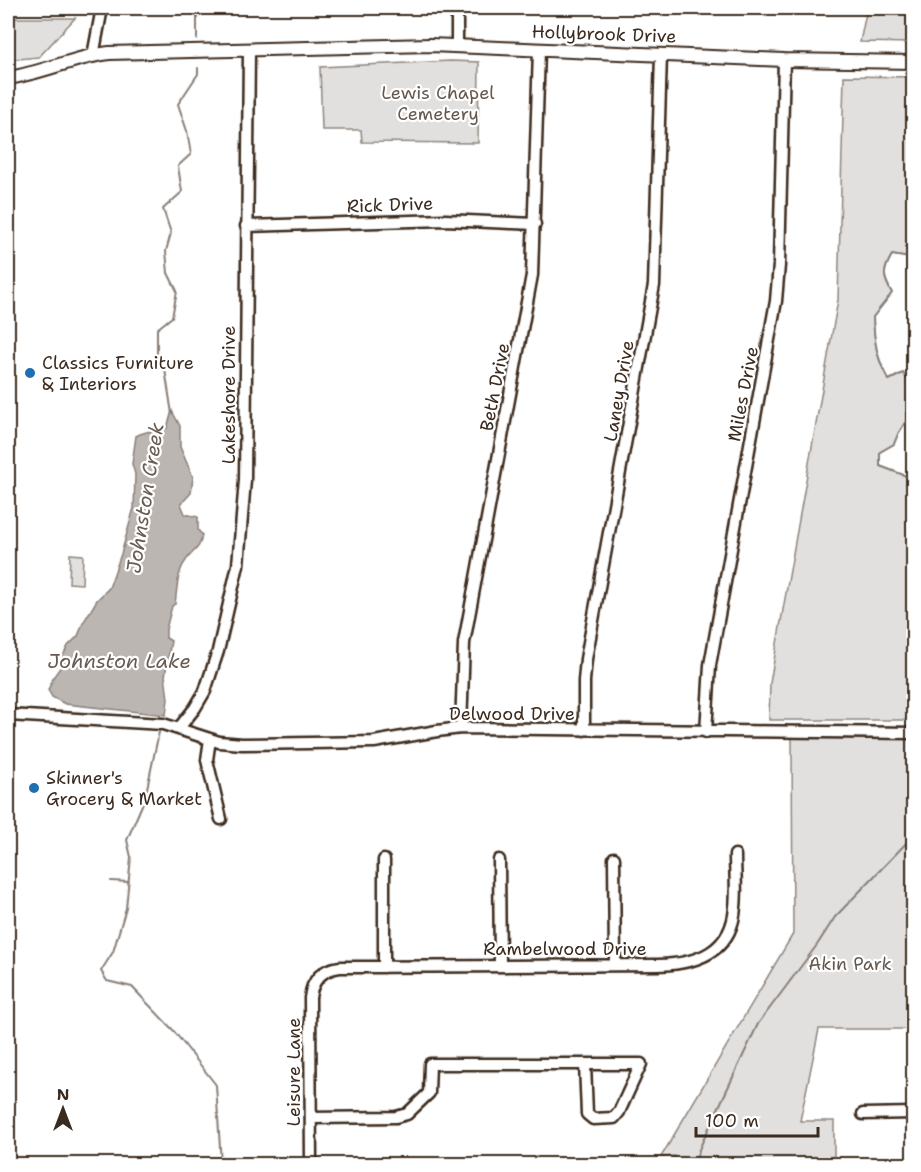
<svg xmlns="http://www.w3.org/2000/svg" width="921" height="1172" viewBox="0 0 921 1172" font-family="'Shantell Sans',sans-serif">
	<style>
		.green { fill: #e2e0de; stroke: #8e857e; stroke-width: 1.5 }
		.water { fill: #bcb6b3; stroke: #887e77; stroke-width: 1.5 }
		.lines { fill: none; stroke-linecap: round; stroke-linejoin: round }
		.stream { stroke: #887e77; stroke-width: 2 }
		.minor-casing { stroke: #3b2a1e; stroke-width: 15 }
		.major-casing { stroke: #3b2a1e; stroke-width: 16 }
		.minor { stroke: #fff; stroke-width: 10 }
		.major { stroke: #fff; stroke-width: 12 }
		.poi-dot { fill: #1f6fb2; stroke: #fff; stroke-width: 2 }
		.labels { text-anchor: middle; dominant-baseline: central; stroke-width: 4.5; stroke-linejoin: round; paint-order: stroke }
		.street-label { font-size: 18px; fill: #3b2a1e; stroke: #fff }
		.park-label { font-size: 18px; fill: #65584e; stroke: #fff }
		.poi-label { font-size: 18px; fill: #3b2a1e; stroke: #fff; text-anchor: start }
		.water-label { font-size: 20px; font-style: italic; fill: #685b52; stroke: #fff }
	</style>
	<rect width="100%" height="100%" fill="#fff"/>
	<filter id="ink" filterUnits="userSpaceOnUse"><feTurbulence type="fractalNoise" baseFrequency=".0167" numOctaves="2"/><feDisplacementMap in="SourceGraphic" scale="12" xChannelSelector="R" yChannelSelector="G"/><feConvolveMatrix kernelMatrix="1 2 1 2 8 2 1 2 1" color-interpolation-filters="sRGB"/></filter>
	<g filter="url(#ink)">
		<path class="green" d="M867,8H913V43L860,42Z
			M8,18H75L39,57L8,60Z
			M451,61L479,62L478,143L362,142L361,130H322L320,67Z
			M844,76L913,77L914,155L910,199L913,213V254L910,258L892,255C882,272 883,277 892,293L873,317C874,340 876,360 889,380L903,373L911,384L906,421L898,434L894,444L880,452V466L909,477L911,499L913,502V720H769L770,683L838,300Z
			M70,554L83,555L82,584L69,583Z
			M792,738L913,739V1029H819L800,1121H834V1164H675V1156L661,1157L793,934Z"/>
		<path class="water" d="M172,411L180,426V447L193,477L191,493L181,504L185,514L198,517V530L202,535C200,551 192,550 185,562C177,573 177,590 175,604L172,606L166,629V638L171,641L165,676L168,699L166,715L65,704L52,697L48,690L54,676L62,665V658L68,646L78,636L83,623L97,600L109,588L121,554L134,508L135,474L132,464L136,436C146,430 156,431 167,428Z"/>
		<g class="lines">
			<path class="stream" d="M197,8V39
				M914,155L910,199L914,213
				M914,254L910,258L892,255C882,272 883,277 892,293L873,317C874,340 877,360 889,380L903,373L911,384L906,421L898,434L894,444L880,452V466L909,477L911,499L914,502
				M172,414L165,369L157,360V329L172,317L177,291L168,273L166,251L171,233L163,209L182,192L178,166L191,154L187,131L178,104L198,74V68
				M159,732L145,798L127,840L131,857L126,908L113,952L101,971L107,981L132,987L173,1030L216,1085L221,1164
				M111,881L129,882
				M694,1164L700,1147L758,1024L817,945L835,917L914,835"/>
			<defs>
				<path id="minor" d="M457,46V8
					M93,56L102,8
					M246,226L445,220L535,224
					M8,715L163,724L219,742L242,744L374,742L437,731L461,728L914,733
					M179,728L195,708L205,691L218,651L238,565L245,480L249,50
					M461,728L464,643L532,275L539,50
					M584,730V681L586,659L654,285L661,55
					M706,732L710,665L776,301L779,265L784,60
					M210,739L207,760L221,819
					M614,858L615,965
					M384,860V967
					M499,860L500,966
					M585,1064H641L619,1112L614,1118L593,1119L587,1114Z
					M863,1114L914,1113
					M311,1118L396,1117L407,1114L429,1093L430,1064H585
					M311,1164L310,998C312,980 322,969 340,967L658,965C697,964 732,952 735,907C737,890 735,872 735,855"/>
				<path id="major" d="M8,78C42,73 75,57 109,53L430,45L784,60L914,62"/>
			</defs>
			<use href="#minor" class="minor-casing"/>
			<use href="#major" class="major-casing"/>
			<use href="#minor" class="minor"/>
			<use href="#major" class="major"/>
		</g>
	</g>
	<g class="poi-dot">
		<circle cx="30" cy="373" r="6"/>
		<circle cx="34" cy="788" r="6"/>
	</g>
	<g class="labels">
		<g class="street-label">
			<text transform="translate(604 34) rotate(2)">Hollybrook Drive</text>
			<text transform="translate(390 205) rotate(-2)">Rick Drive</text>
			<text transform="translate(495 387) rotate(-79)">Beth Drive</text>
			<text transform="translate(619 391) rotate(-80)">Laney Drive</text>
			<text transform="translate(743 394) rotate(-79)">Miles Drive</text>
			<text transform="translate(229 395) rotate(-90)">Lakeshore Drive</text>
			<text x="512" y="714">Delwood Drive</text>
			<text x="565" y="949">Rambelwood Drive</text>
			<text transform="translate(294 1072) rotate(-90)">Leisure Lane</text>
		</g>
		<g class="park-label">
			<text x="438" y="93">Lewis Chapel<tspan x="438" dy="21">Cemetery</tspan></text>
			<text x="850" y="964">Akin Park</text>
		</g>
		<g class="poi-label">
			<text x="42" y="363">Classics Furniture<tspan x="42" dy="21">&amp; Interiors</tspan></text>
			<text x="46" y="778">Skinner's<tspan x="46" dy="21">Grocery &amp; Market</tspan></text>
		</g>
		<g class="water-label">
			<text transform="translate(145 498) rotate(-81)">Johnston Creek</text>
			<text x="119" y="661">Johnston Lake</text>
		</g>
	</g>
	<rect width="921" height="1172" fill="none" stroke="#fff" stroke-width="30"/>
	<rect x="15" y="15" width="891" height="1142" fill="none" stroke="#3b2a1e" stroke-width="2" filter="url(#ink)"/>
	<g transform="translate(63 1109)" stroke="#ffffff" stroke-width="4.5" paint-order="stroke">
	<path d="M0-4.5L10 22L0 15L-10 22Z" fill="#3b2a1e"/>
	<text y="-9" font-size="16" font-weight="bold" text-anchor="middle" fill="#3b2a1e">N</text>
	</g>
	<path d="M696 1127v9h122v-9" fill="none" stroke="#3b2a1e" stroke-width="3"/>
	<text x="705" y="1127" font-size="18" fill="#3b2a1e" stroke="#ffffff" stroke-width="4.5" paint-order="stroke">100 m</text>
</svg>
